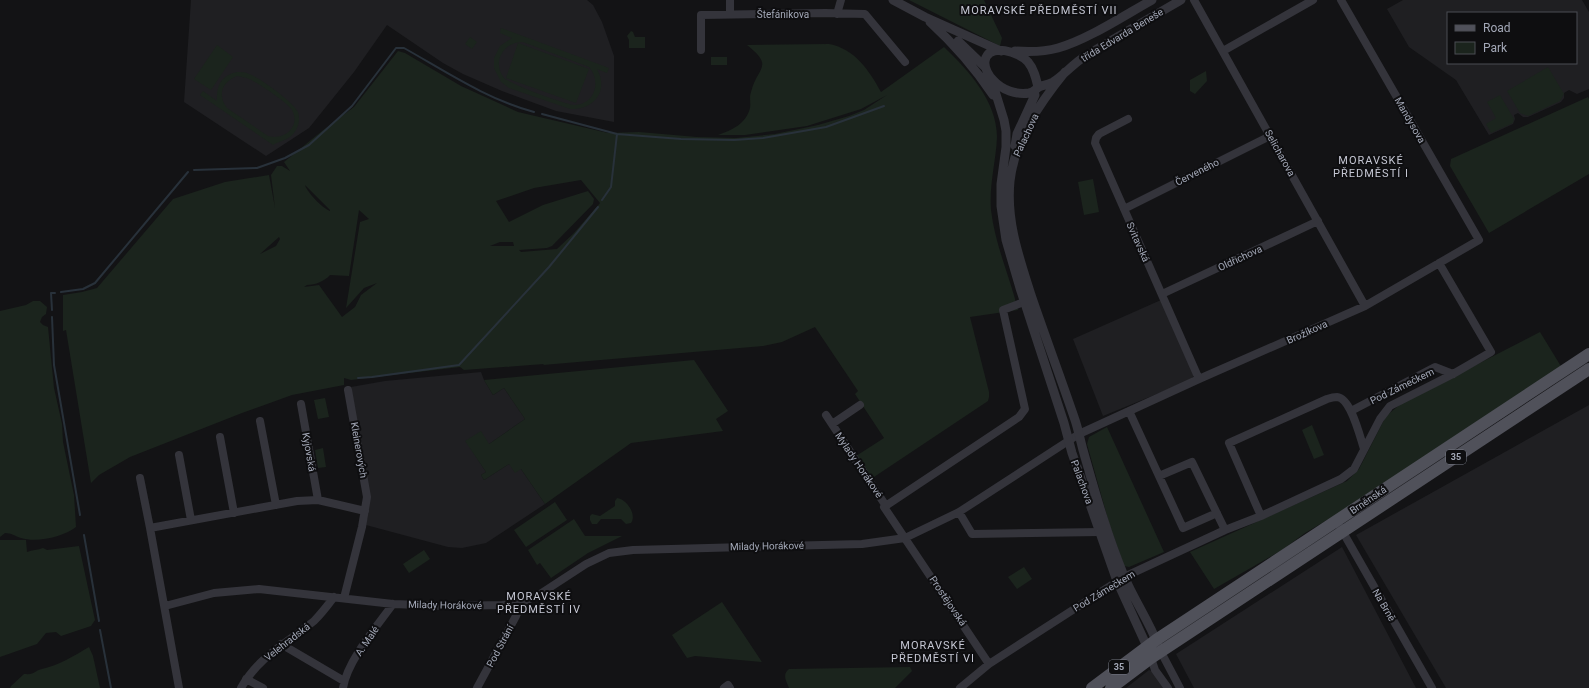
<svg xmlns="http://www.w3.org/2000/svg" width="1589" height="688" viewBox="0 0 1589 688" font-family="Roboto,sans-serif">
	<style>
		.built { fill: #1f1f22; fill-rule: evenodd }
		.green { fill: #1b241d; fill-rule: evenodd }
		.lines { fill: none; stroke-linecap: round; stroke-linejoin: round }
		.stream { stroke: #28313a; stroke-width: 2 }
		.minor { stroke: #34343b; stroke-width: 8 }
		.tertiary { stroke: #34343b; stroke-width: 9 }
		.primary { stroke: #50515a; stroke-width: 12 }
		.labels { text-anchor: middle; dominant-baseline: central; stroke-width: 4; stroke-linejoin: round; paint-order: stroke }
		.shield { fill: #0e0e10; stroke: #767a85; stroke-width: 1 }
		.shield-label { font-size: 9px; font-weight: bold; fill: #a3a8b7 }
		.street-label { font-size: 10px; fill: #a3a8b7; stroke: #0e0e10 }
		.neighbourhood-label { font-size: 11px; letter-spacing: 1px; fill: #c5c7d3; stroke: #0e0e10 }
	</style>
	<rect width="100%" height="100%" fill="#131315"/>
	<path class="built" d="M191,0H587L593,5L602,22L614,56V122L556,111L502,91L463,74L443,63L387,25L354,72L309,128L266,156L184,102Z
		M1403,0H1582L1589,12V89L1577,94L1569,90L1564,93V98L1561,102L1528,117H1523L1518,113L1514,115L1515,119L1513,124L1489,135L1456,80L1409,47L1387,9ZM1448,13H1576V63H1448Z
		M1161,300L1194,375L1191,380L1103,416L1073,339Z
		M481,372L484,380L493,395L504,388L525,419L489,444L466,441L486,472L481,475L484,480L509,464L521,469L545,504L486,543L462,548L448,547L366,525L369,509V494L351,387L385,381Z
		M1589,405V688H1446L1356,535Z
		M1342,547L1416,688H1194L1176,654Z
		M1149,670L1158,673L1168,688H1126Z"/>
	<path class="green" d="M909,0H984L1002,38L1000,46Z
		M501,28L609,68L607,73L597,69C609,91 594,110 570,109L509,88L501,82L494,68V58L500,46L512,38L500,33ZM523,42L589,67C601,80 596,104 575,105C567,105 510,84 504,78C499,72 497,62 501,55C505,46 514,42 523,42Z
		M631,31L633,32L635,37H645V48H629V40L627,36Z
		M470,37L477,42L472,49L465,44Z
		M518,43L589,69L576,103L506,78Z
		M829,44C855,49 869,70 881,92L944,47C968,70 997,101 997,137C996,161 989,185 991,210C995,245 1010,277 1018,310L970,317L989,392V397L988,401L871,479L856,456L884,438L855,394L858,391L815,327L782,342L763,346L543,365L544,364L464,370L460,367L351,380L344,378V385L292,395L242,413L130,457L99,475L91,483L66,330L63,331V295L82,292L97,288L173,199L225,182L269,175L275,208L271,175L277,166H282L290,171L284,162L322,131L354,107L398,51L405,53L461,86L518,112L608,133L639,132L697,137L736,138L775,134L818,125L849,116L864,110L887,95L861,109L807,126L745,135H718C732,130 746,124 750,108C751,103 749,98 751,92C757,67 775,67 747,45ZM581,180L600,203L574,233L557,249L521,252L519,250L547,248L552,246L593,204L594,199L588,191L543,205L509,222L496,201L534,188ZM305,185L330,210V211C322,208 307,192 305,185ZM359,210L369,219L360,222L346,308L364,288L377,283L361,295L355,307L342,317L319,285L304,287L307,285C315,285 325,281 330,275L349,276ZM279,237L280,239L276,246L260,254ZM500,242H513L514,246H490Z
		M217,45L233,57L211,90L194,79Z
		M711,57H727V65H711Z
		M1548,67L1564,94L1560,101L1528,116L1520,113L1507,91Z
		M1206,71L1207,81L1195,94L1190,91V80Z
		M237,72C242,72 245,72 249,74C260,78 293,102 298,112C300,118 299,125 296,130C291,140 281,140 273,145L200,95L203,91L217,101C216,85 222,75 237,72ZM237,76C241,77 245,77 249,79C257,82 288,103 292,110C301,127 284,141 268,136L227,108C217,95 222,82 237,76Z
		M1500,95L1514,119L1513,123L1491,133L1486,124L1496,118L1487,102Z
		M1588,97L1589,99V174L1489,233L1450,166L1451,159Z
		M1093,179L1099,212L1084,215L1078,182Z
		M33,301H40L47,307L46,314L42,317L40,322L43,325L48,327L54,388L62,424L63,442L74,495L76,527C63,537 37,543 21,538C15,536 11,533 5,533L0,537V311L26,305Z
		M1540,332L1562,368L1351,506L1305,533L1282,550L1214,589L1190,552L1347,481L1359,469L1386,416L1402,403Z
		M694,360L728,411L716,419L723,431L631,443L545,504L521,469L515,473L509,464L484,480L481,475L486,472L465,441L481,431L489,444L525,419L504,388L493,395L484,380Z
		M325,398L329,417L318,419L314,400Z
		M1312,425L1324,455L1314,459L1302,430Z
		M1107,427L1164,552L1129,567L1124,566L1109,523L1087,444L1089,437Z
		M323,448L326,467L318,468L315,450Z
		M617,498C627,499 637,515 631,523L626,524L621,519H601L597,524H592L590,520V516L592,514L600,516L615,506V501Z
		M555,502L567,520L526,547L514,530Z
		M574,519L585,536H622L588,553L551,578L540,563L537,565L528,550Z
		M0,540H26L27,552C32,550 38,550 43,548L47,550L79,546L95,620L91,626L61,636L56,632L46,633L37,644L0,657Z
		M424,550L430,559L409,573L403,564Z
		M1024,567L1032,579L1017,589L1008,577Z
		M722,602L762,662L695,656L687,658L672,635Z
		M89,647L93,656L100,688H10L11,686L24,674C36,675 33,671 42,669C59,665 74,656 89,647Z
		M910,667L912,671L895,688H789C786,680 782,675 789,669Z"/>
	<g class="lines">
		<path class="stream" d="M542,114L617,134L681,139L734,140L763,138L826,127L884,106
			M194,170L257,168L285,158L309,145L352,106L396,48H404C445,71 488,100 534,112
			M602,200L611,187L617,134
			M61,292L83,289L95,283L188,172
			M52,310L51,293H55
			M52,317L54,365L80,515
			M358,378L372,377L459,365L549,267L598,207
			M84,535L99,621
			M100,630L111,688"/>
		<path class="minor" d="M730,0V14
			M1194,0L1365,306
			M837,14L841,0
			M701,50V15L825,13L865,14L905,62
			M1223,51L1313,0
			M1128,119L1099,134L1096,138L1095,143L1199,379
			M1124,209L1270,136
			M1162,294L1318,221
			M301,404L318,500
			M1129,411L1183,528L1217,513
			M1351,411L1435,367L1453,374
			M826,415L886,506
			M260,421L276,505
			M832,424L860,405
			M220,437L234,513
			M179,455L191,520
			M1159,476L1192,462L1225,530
			M140,478L150,528
			M959,512L972,534L1100,532
			M1261,516L1229,443L1327,399C1330,398 1334,397 1337,397C1351,398 1360,437 1364,449
			M1340,527L1432,688
			M344,598L362,527L367,497L348,390
			M165,606L214,593L259,589L393,604L448,606L502,605L521,603L540,594L586,564L609,553L633,550L862,544L905,538L959,512L1079,434L1199,379L1365,306L1479,240L1341,0
			M281,644L344,681
			M1161,652L1180,688
			M1151,658L1155,670L1168,688
			M989,664L884,507L1019,417L1025,409L1003,310L1029,300
			M246,679L263,688
			M179,688L150,528L297,501L318,500L365,511
			M241,688C259,656 287,643 314,621C321,614 328,605 334,597
			M343,688C347,661 377,626 393,604
			M477,688L516,616L521,603
			M724,688L728,685L730,688
			M960,688L989,664L1124,577L1225,530L1261,516L1341,479L1354,469L1380,419L1390,406L1453,374L1491,352L1439,263"/>
		<path class="tertiary" d="M893,0L925,17L1001,51
			M930,22C954,44 975,68 993,95
			M958,41L985,67
			M1015,51C1029,52 1044,52 1058,48C1087,40 1125,15 1152,0
			M1065,72C1039,104 1015,139 1010,181C1006,221 1019,257 1031,295C1045,336 1060,376 1074,417C1078,428 1080,439 1083,450C1095,492 1107,535 1124,576C1134,600 1149,621 1158,645
			M991,78L1004,120L1006,131V147L1001,184V206L1006,240L1020,288L1064,423L1072,453L1117,581L1149,651
			M1038,87C1036,78 1034,69 1028,62C1020,52 988,42 985,61C984,68 989,76 993,80C1002,90 1016,95 1029,93C1034,92 1036,89 1039,87C1043,85 1048,85 1053,82C1064,75 1073,64 1084,57C1116,37 1149,19 1181,0
			M1015,146L1017,134L1035,95L1034,91"/>
		<path class="primary" d="M1092,688L1156,640L1589,354
			M1111,688L1151,658L1589,369"/>
	</g>
	<g class="labels">
		<g class="shield">
			<rect x="1446" y="450" width="20" height="14" rx="3"/>
			<rect x="1109" y="660" width="20" height="14" rx="3"/>
		</g>
		<g class="shield-label">
			<text x="1456" y="457">35</text>
			<text x="1119" y="667">35</text>
		</g>
		<g class="street-label">
			<text x="783" y="14">Štefánikova</text>
			<text transform="translate(1122 35) rotate(-31)">třída Edvarda Beneše</text>
			<text transform="translate(1410 120) rotate(60)">Mandysova</text>
			<text transform="translate(1026 135) rotate(-65)">Palachova</text>
			<text transform="translate(1280 153) rotate(61)">Selicharova</text>
			<text transform="translate(1197 172) rotate(-27)">Červeného</text>
			<text transform="translate(1138 242) rotate(66)">Svitavská</text>
			<text transform="translate(1240 258) rotate(-25)">Oldřichova</text>
			<text transform="translate(1307 332) rotate(-24)">Brožíkova</text>
			<text transform="translate(1402 386) rotate(-26)">Pod Zámečkem</text>
			<text transform="translate(359 450) rotate(80)">Kleinerových</text>
			<text transform="translate(309 452) rotate(80)">Kyjovská</text>
			<text transform="translate(859 465) rotate(56)">Mylady Horákové</text>
			<text transform="translate(1082 482) rotate(70)">Palachova</text>
			<text transform="translate(1368 500) rotate(-34)">Brněnská</text>
			<text transform="translate(767 546) rotate(-1)">Milady Horákové</text>
			<text transform="translate(1104 591) rotate(-31)">Pod Zámečkem</text>
			<text transform="translate(948 601) rotate(56)">Prostějovská</text>
			<text transform="translate(445 605) rotate(1)">Milady Horákové</text>
			<text transform="translate(1384 605) rotate(60)">Na Brně</text>
			<text transform="translate(367 641) rotate(-56)">A. Malé</text>
			<text transform="translate(287 642) rotate(-38)">Velehradská</text>
			<text transform="translate(500 646) rotate(-62)">Pod Strání</text>
		</g>
		<g class="neighbourhood-label">
			<text x="1039" y="10">MORAVSKÉ PŘEDMĚSTÍ VII</text>
			<text x="1371" y="160">MORAVSKÉ<tspan x="1371" dy="13">PŘEDMĚSTÍ I</tspan></text>
			<text x="539" y="596">MORAVSKÉ<tspan x="539" dy="13">PŘEDMĚSTÍ IV</tspan></text>
			<text x="933" y="645">MORAVSKÉ<tspan x="933" dy="13">PŘEDMĚSTÍ VI</tspan></text>
		</g>
	</g>
	<rect x="1447" y="12" width="130" height="52" fill="#0e0e10" stroke="#4a4c53"/>
	<rect x="1455" y="25" width="20" height="6" fill="#50515a" stroke="#4a4c53"/>
	<text x="1483" y="32" font-size="12" fill="#a3a8b7">Road</text>
	<rect x="1455" y="42" width="20" height="12" fill="#1b241d" stroke="#4a4c53"/>
	<text x="1483" y="52" font-size="12" fill="#a3a8b7">Park</text>
</svg>
